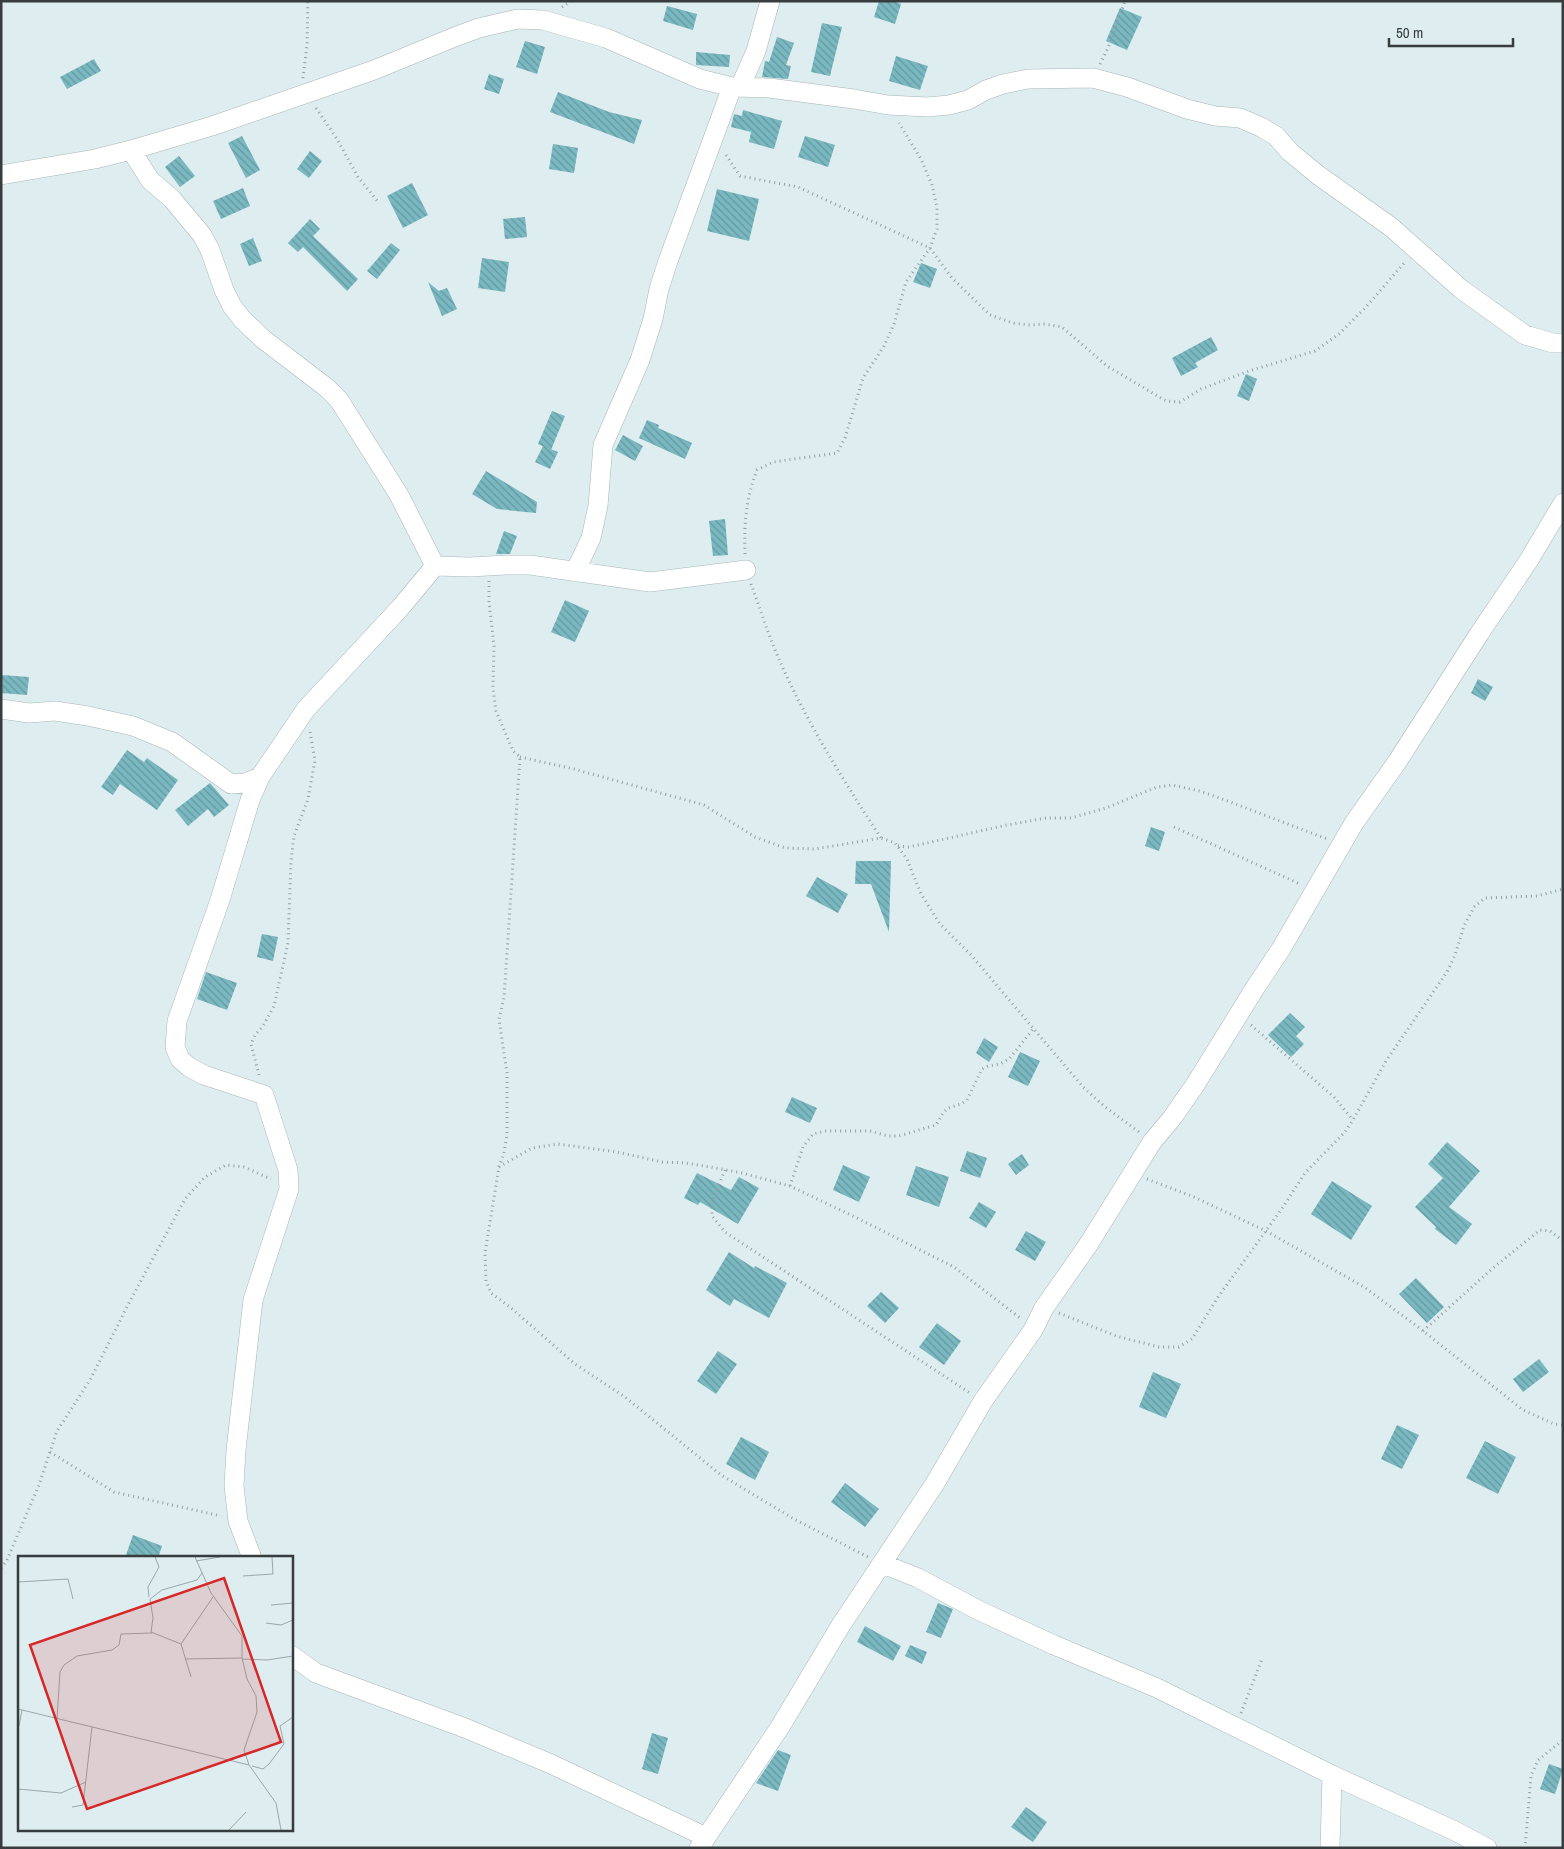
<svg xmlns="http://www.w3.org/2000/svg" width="1564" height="1849" viewBox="0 0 1564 1849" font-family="'Archivo Narrow',sans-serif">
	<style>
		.building { fill: url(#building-back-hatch) }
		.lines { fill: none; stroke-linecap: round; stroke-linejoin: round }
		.minor-casing { stroke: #a8b6b8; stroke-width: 20 }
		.path { stroke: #949fa1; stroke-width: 3; stroke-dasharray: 1 4; stroke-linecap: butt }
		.minor { stroke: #fff; stroke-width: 19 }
		.inset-road { fill: none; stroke: #9ba7a8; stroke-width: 1 }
		.view { fill: #d62828; fill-opacity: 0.15; stroke: #d62828; stroke-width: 2.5 }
		.inset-edge { fill: none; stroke: #373d3e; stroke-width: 2.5 }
	</style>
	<defs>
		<pattern id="building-back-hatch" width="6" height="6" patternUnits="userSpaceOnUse" patternTransform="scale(1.25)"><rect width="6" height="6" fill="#7ab9c1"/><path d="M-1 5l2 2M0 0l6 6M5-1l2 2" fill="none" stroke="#65989e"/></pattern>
	</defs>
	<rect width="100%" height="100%" fill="#deedef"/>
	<path class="building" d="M879,1H893L901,4L895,24L874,17Z
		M667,6L697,14L693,30L663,21Z
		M1120,8L1142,17L1127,50L1106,41Z
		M822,23L842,27L830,76L811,72Z
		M777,37L794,43L786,65L791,66L788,79L762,77L765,61L769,62Z
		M525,41L545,47L537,74L516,67Z
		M696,52L730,55L729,67L696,65Z
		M896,56L928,66L920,90L889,81Z
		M94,59L101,71L67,89L60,77Z
		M489,74L504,79L499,94L484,89Z
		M558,92L609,112L642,120L634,144L550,112Z
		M743,110L782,121L774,149L749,142L751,132L731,127L734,114L742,116Z
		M242,136L260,170L246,178L228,143Z
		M805,136L835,145L828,167L798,157Z
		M553,144L578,148L574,173L549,169Z
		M310,151L322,161L309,178L297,169Z
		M179,156L195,176L180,187L165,167Z
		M412,183L428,215L403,228L387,196Z
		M243,188L250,206L221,219L213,201Z
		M717,189L759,199L749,241L707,231Z
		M525,217L527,237L505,239L503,219Z
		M310,219L320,229L313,236L358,279L347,291L303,247L298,252L288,243Z
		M253,238L262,261L249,266L240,244Z
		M391,243L400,250L377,279L367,271Z
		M482,258L509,262L505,292L478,288Z
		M921,263L937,269L930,288L913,282Z
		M428,282L439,291L447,288L457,309L442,316Z
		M1211,337L1218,350L1195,363L1198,367L1181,376L1172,358Z
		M1246,374L1257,379L1249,401L1237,396Z
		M552,411L565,416L551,450L538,444Z
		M647,420L659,425L658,428L692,443L685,459L639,438Z
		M623,435L643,446L635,461L615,450Z
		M543,446L558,452L550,469L535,462Z
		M486,471L537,502L536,513L497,509L472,494Z
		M725,519L728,555L713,556L709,521Z
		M504,531L517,536L510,554H496Z
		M565,600L589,611L575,642L551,632Z
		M1,675L29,677L27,695L1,693Z
		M1478,679L1493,687L1485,701L1471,693Z
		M127,750L144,762L147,758L178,780L157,810L120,784L113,795L101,787Z
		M210,783L229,805L214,817L208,809L188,826L175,810Z
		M1151,827L1165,832L1159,851L1145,846Z
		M856,861H891L889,932L871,884H855Z
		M817,877L848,894L838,913L806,896Z
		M262,934L278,937L273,961L257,957Z
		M206,972L237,983L227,1010L197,999Z
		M1290,1013L1305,1027L1296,1036L1304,1044L1291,1057L1268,1035Z
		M984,1038L998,1047L989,1062L976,1053Z
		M1020,1052L1040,1061L1028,1086L1008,1077Z
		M792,1097L817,1108L810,1123L785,1112Z
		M1447,1142L1480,1171L1449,1207L1472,1224L1456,1245L1435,1229L1436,1227L1415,1207L1443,1178L1428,1164Z
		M967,1151L987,1158L980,1178L960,1171Z
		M1022,1154L1029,1165L1016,1175L1008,1164Z
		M843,1165L870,1177L859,1202L833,1190Z
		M916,1166L949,1177L939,1207L906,1195Z
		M697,1173L731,1190L739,1177L759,1188L738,1224L700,1202L698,1205L684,1198Z
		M1332,1181L1372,1206L1351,1240L1311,1214Z
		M979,1202L996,1212L986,1228L969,1218Z
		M1026,1231L1046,1242L1035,1261L1015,1250Z
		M729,1252L754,1268L755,1266L787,1283L769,1318L734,1299L730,1306L706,1290Z
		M1416,1278L1444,1307L1427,1323L1399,1294Z
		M881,1292L899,1308L885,1323L867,1306Z
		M937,1323L961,1341L944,1365L919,1347Z
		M718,1351L737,1364L716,1394L697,1381Z
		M1539,1359L1549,1372L1523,1392L1513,1379Z
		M1153,1372L1181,1384L1166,1418L1139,1407Z
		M1397,1425L1419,1435L1402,1469L1381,1459Z
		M741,1437L769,1452L755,1480L726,1464Z
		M1485,1441L1516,1457L1498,1494L1466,1478Z
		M845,1483L879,1509L865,1527L831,1502Z
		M133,1535L162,1546L158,1558H125Z
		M938,1603L953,1609L941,1638L926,1632Z
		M865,1626L901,1646L893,1661L857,1642Z
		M910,1645L927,1652L922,1664L905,1656Z
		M652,1733L668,1738L658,1774L642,1769Z
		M778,1750L791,1755L778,1791L756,1783Z
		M1549,1764L1563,1769L1555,1794L1540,1789Z
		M1026,1807L1047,1822L1033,1842L1011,1827Z"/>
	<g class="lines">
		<defs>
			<path id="minor" d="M740,87L756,51L770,1
				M131,150L150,180L172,199L202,235L210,250L224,290L232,306L242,319L263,339L327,388L339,400L399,495L435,566L470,567L506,565H530L650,582L746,570
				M1,175L95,159L131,150L212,126L374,70L457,36L479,28L518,19L543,20L606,38L700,79L732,87L769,88L854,99L888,105L927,107L949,105L968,100L986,90L1003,84L1028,79L1093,78L1127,87L1187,109L1215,116L1240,118L1261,127L1276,136L1290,152L1318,175L1391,227L1461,289L1525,335L1553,343H1563
				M575,572L591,538L598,506L603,445L640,360L653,319L659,289L668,261L732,87
				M1,709L29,713L55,711L88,716L133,726L172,742L231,784L245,783L260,777L306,709L400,608L435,566
				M252,1558L238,1521L234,1486L236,1450L253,1300L289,1189L288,1170L264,1095L204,1075L189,1067L180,1059L175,1047L177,1021L220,900L250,800L260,777
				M883,1564L918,1578L978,1610L1054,1645L1157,1688L1332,1775L1455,1831L1487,1848
				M291,1655L316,1673L465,1728L551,1764L706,1837
				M699,1848L780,1727L841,1625L934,1485L983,1401L1033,1330L1044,1308L1088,1245L1152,1142L1172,1118L1195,1085L1255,988L1281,949L1354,823L1397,762L1479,634L1529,560L1563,503
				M1330,1848L1332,1775"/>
		</defs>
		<use href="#minor" class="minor-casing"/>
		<path class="path" d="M562,7L571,1
			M1100,64L1108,48L1125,1
			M303,78L307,45L308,1
			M316,108L337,139L358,177L379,203
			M726,155L740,176L798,187L930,248L952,278L990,315L1013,323L1030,325L1045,324L1062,327L1107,366L1166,401L1180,402L1201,389L1249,371L1315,351L1339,334L1366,307L1405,262
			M745,554C744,523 746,498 757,470L773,462L837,453L845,438L863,378L884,346L894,324L906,282L930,248L937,229V207L932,185L921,159L899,123
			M489,581V602L494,646L493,688L496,711L513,751L520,757L504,998L499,1019L507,1073V1135L504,1153L499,1167L485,1253L486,1281L491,1293L510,1307L575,1364L625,1397L721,1475L794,1519L868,1557
			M751,584C761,611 770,640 782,666C809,726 845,783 881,838
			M520,757L574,769L704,805L755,837L785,848L815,849L881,838L895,843L907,859L921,894L940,924L971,955L1083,1087L1104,1106L1139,1132
			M1174,827L1300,884
			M898,846L909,847L1007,825L1046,818H1071L1106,808L1157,787L1172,785L1200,791L1225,800L1327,839
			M1251,1025L1334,1097L1353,1120
			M259,1075L251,1044L255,1035L263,1026L274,1006L288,943L291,861L294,836L308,799L315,760L310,732
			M499,1167L532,1148L558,1144L617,1152L662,1162L686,1163L716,1168L742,1173L790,1186L855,1217L954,1267L1020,1318
			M725,1170L712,1201V1216L725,1232L970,1393
			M1147,1179L1194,1197L1266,1231L1364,1287L1418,1327L1523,1410L1554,1424L1563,1425
			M790,1186L803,1147L813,1134L825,1131H870L888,1136H899L936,1125L943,1113L948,1108L961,1104L967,1100L982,1069L988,1066L1000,1064L1009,1059L1034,1028
			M1059,1313L1116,1336L1159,1347H1179L1192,1339L1218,1297L1281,1210L1305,1173L1345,1132L1353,1120L1386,1061L1447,972L1455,955L1464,926L1474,907L1485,898L1537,896L1563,889
			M1423,1331L1493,1268L1540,1230L1550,1231L1563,1241
			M50,1452L114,1492L221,1516
			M1,1568L7,1560L39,1485L57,1431L90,1380L130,1301L185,1199L205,1177L226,1165L244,1167L271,1179
			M1241,1713L1262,1659
			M1525,1848L1531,1776L1538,1760L1563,1740"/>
		<use href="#minor" class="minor"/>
	</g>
	<g transform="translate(18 1556)">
		<rect width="275" height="275" fill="#deedef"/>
		<path class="inset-road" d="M177,1L193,37L224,80V102L229,123L238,140L239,156L226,194L231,209M178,5L202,1M225,20L255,18L254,1M0,26L50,23L55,43M131,41L130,31L141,11L137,1M253,49L275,47M248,67L263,69L275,64M163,88L133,76L135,62L132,43L144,34L179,24L184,17M167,103L224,102M224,103L249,104L275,100M173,121L163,88L195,41M0,153L231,209L258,247L263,274M39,163L42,116L46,109L59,100L94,94L101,89L103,78L134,77M1,170L4,154M234,210L245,213L251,208L266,188L262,170L275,161M0,233L43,237L68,226M54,251L65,249L74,171M211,274L228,256"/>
		<path class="view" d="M206,22L263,186L69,253L12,89Z"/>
		<rect width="275" height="275" class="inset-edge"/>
	</g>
	<rect width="1564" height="1849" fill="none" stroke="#373d3e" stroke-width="5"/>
	<path d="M1389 38v8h124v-8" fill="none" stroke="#373d3e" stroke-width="2.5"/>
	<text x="1396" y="38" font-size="15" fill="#373d3e" stroke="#deedef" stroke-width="4" paint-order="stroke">50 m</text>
</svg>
